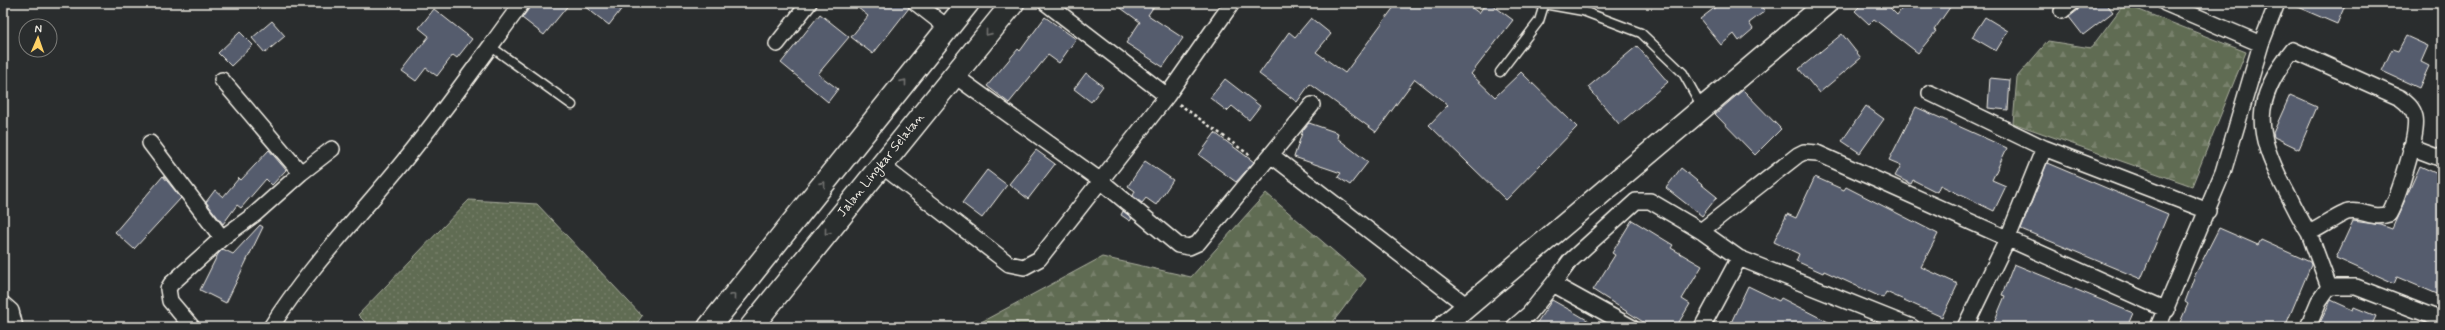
<svg xmlns="http://www.w3.org/2000/svg" width="2445" height="330" viewBox="0 0 2445 330" font-family="Mynerve,sans-serif">
	<style>
		.grass { fill: url(#grass-dots); stroke: #aaae9e }
		.forest { fill: url(#forest-firs); stroke: #aaae9e }
		.building { fill: #555b6d; stroke: #f4f1e8 }
		.lines { fill: none; stroke-linecap: round; stroke-linejoin: round }
		.lane-casing { stroke: #f4f1e8; stroke-width: 11 }
		.street-casing { stroke: #f4f1e8; stroke-width: 18 }
		.secondary-casing { stroke: #f4f1e8; stroke-width: 24 }
		.highway-casing { stroke: #f4f1e8; stroke-width: 25 }
		.path { stroke: #f4f1e8; stroke-width: 2.5; stroke-dasharray: 3 3; stroke-linecap: butt }
		.lane { stroke: #2a2d2e; stroke-width: 8 }
		.street { stroke: #2a2d2e; stroke-width: 15 }
		.secondary { stroke: #2a2d2e; stroke-width: 21 }
		.highway { stroke: #2a2d2e; stroke-width: 22 }
		.oneway { stroke: #71726f }
		.labels { text-anchor: middle; dominant-baseline: central; stroke-width: 4; stroke-linejoin: round; paint-order: stroke }
		.street-label { font-size: 13px; fill: #f4f1e8; stroke: #2a2d2e }
	</style>
	<defs>
		<pattern id="grass-dots" width="8" height="8" patternUnits="userSpaceOnUse"><rect width="8" height="8" fill="#616c53"/><path d="M2 2h.1M6 6h.1" fill="none" stroke="#78816c" stroke-width="1.8" stroke-linecap="round"/></pattern>
		<pattern id="forest-firs" width="22" height="20" patternUnits="userSpaceOnUse"><rect width="22" height="20" fill="#616c53"/><path d="M5 1l3.5 6h-7zM16 11l3.5 6h-7z" fill="#78816c"/></pattern>
	</defs>
	<rect width="100%" height="100%" fill="#2a2d2e"/>
	<filter id="ink" filterUnits="userSpaceOnUse"><feTurbulence type="fractalNoise" baseFrequency=".025" numOctaves="2"/><feDisplacementMap in="SourceGraphic" scale="8" xChannelSelector="R" yChannelSelector="G"/><feConvolveMatrix kernelMatrix="1 2 1 2 8 2 1 2 1" color-interpolation-filters="sRGB"/></filter>
	<g filter="url(#ink)">
		<path class="grass" d="M469,200L537,204L642,316L634,327H370L358,315Z"/>
		<path class="forest" d="M2124,4L2246,52L2192,186L2013,123L2017,77L2048,41L2091,48Z
			M1266,193L1366,279L1329,327H972L1102,257L1191,277Z"/>
		<path class="building" d="M533,3H570L544,35L522,18Z
			M580,3H626L609,25Z
			M852,3H907L909,8L873,54L851,37L868,16Z
			M1114,3H1156L1148,15L1183,38L1163,67L1126,43L1140,22Z
			M1397,3H1465L1479,13L1486,3H1490L1513,20L1471,74L1495,97L1521,72L1577,127L1506,200L1429,125L1448,105L1415,79L1376,132L1310,84L1297,102L1259,74L1289,32L1295,37L1311,18L1331,34L1316,52L1345,73Z
			M1721,3H1758L1765,11L1749,23L1753,29L1739,41L1734,34L1721,45L1700,19Z
			M1863,3H1885L1897,15L1906,3H1953L1934,30L1936,31L1918,53L1874,19L1869,24L1855,11Z
			M2081,3H2106L2113,12L2083,35L2069,17L2078,10Z
			M2288,3H2346L2337,24Z
			M434,9L472,39L457,58L453,55L437,76L426,68L416,81L402,71L429,36L419,28Z
			M820,14L849,37L818,74L838,89L828,102L781,63Z
			M1045,17L1076,39L1059,63L1048,55L1009,103L987,86L1018,49L1020,51Z
			M1985,17L2008,31L1996,51L1972,37Z
			M272,21L285,36L265,53L252,38Z
			M240,32L253,45L231,66L218,53Z
			M1842,34L1861,58L1819,93L1799,69Z
			M2406,36L2428,46L2421,62L2429,66L2419,88L2382,71L2392,49L2398,51Z
			M1637,46L1668,82L1619,124L1588,87Z
			M1086,73L1103,86L1091,102L1074,89Z
			M1990,78L2010,80L2008,110L1988,108Z
			M1225,79L1260,106L1249,120L1232,106L1227,111L1210,98Z
			M1743,90L1781,129L1755,155L1715,114Z
			M2290,95L2317,107L2299,149L2274,137L2273,133Z
			M1866,106L1884,119L1860,153L1842,141Z
			M1916,107L2007,148L1992,180L2006,186L1994,211L1940,185L1937,192L1913,180L1911,184L1895,176L1901,165L1889,160Z
			M1309,123L1338,133L1337,138L1368,162L1350,185L1338,177L1341,173L1294,157L1303,130Z
			M1215,133L1254,162L1236,182L1199,155Z
			M269,150L286,170L272,185L266,179L241,208L237,205L223,224L206,202L215,190L223,197L239,178L241,180Z
			M1036,150L1055,164L1028,199L1009,184Z
			M1145,161L1173,180L1156,205L1146,198L1142,203L1133,196L1135,191L1128,186Z
			M2047,163L2168,214L2141,279L2021,229Z
			M2420,166L2442,176V296L2397,277L2394,284L2336,258L2353,221L2381,225L2392,229Z
			M1681,168L1717,197L1702,216L1666,188Z
			M987,170L1007,185L982,218L962,203Z
			M163,176L181,198L134,249L115,232Z
			M1815,177L1844,190L1846,187L1938,234L1921,267L1958,284L1942,317L1886,292L1883,298L1824,271L1823,273L1796,261L1799,254L1774,242L1787,214L1796,218Z
			M1123,211L1132,218L1130,221L1121,215Z
			M1632,220L1673,245L1671,248L1702,266L1682,299L1690,304L1676,327H1651L1593,290L1615,255L1612,253Z
			M260,225L263,227L226,303L200,290L218,254L223,249L233,254Z
			M2219,228L2258,245L2261,240L2310,262L2311,265L2285,327H2178L2188,304L2185,302L2195,275Z
			M2014,264L2133,313L2127,327H1992L2005,296L2002,295Z
			M1748,286L1779,301L1781,298L1838,327H1729Z
			M1552,300L1577,314L1599,327H1534Z
			M2331,300L2353,310L2354,307L2376,316L2371,327H2318Z"/>
		<g class="lines">
			<defs>
				<path id="lane" d="M1538,3L1583,11L1641,33L1683,73L1702,107
					M490,46L572,105
					M1500,72L1539,21L1544,5"/>
				<path id="street" d="M916,3L948,28
					M1046,3L1167,96
					M2165,3L2261,44
					M2062,11L2072,3
					M777,44L809,3
					M2293,50L2400,98C2407,103 2413,108 2415,117C2419,134 2398,198 2389,214C2372,220 2364,209 2348,212C2342,213 2318,229 2309,233C2299,218 2293,203 2284,187C2255,131 2252,101 2293,50Z
					M955,76L1101,181L1178,245L1189,247L1198,243L1312,105
					M222,80L301,173
					M1930,93L2044,148L2208,211
					M150,143L222,238
					M2410,147L2442,159
					M1271,155L1467,306
					M881,165L1009,264L1024,267L1039,259L1167,96L1232,3
					M1701,231L1798,155L1804,152L1817,153L2167,310
					M2309,233L2329,287H2356L2442,320
					M3,304L11,311L15,327
					M192,327L170,301L168,289L171,284L222,238L255,214L301,173L332,149
					M271,327C308,269 351,225 394,173C439,119 480,60 522,3
					M1514,327L1529,314L1553,284
					M1631,327L1553,284L1570,261L1636,201H1650L1701,231L1739,258L1912,327
					M1702,327L1739,258
					M1965,327L2007,240L2044,148
					M2158,327L2223,172L2261,44L2277,3
					M2308,327L2319,301L2329,287"/>
				<path id="secondary" d="M1443,327L1827,3"/>
				<path id="highway" d="M709,327L968,3
					M751,327L1013,3"/>
			</defs>
			<use href="#lane" class="lane-casing"/>
			<use href="#street" class="street-casing"/>
			<use href="#secondary" class="secondary-casing"/>
			<use href="#highway" class="highway-casing"/>
			<path class="path" d="M1179,104L1251,156"/>
			<use href="#lane" class="lane"/>
			<use href="#street" class="street"/>
			<use href="#secondary" class="secondary"/>
			<use href="#highway" class="highway"/>
		</g>
		<defs><path id="oneway-chevron" d="M-2-3.5L2.5 0L-2 3.5" fill="none" stroke-width="1.6" stroke-linecap="round" stroke-linejoin="round"/></defs>
		<g class="oneway">
			<use href="#oneway-chevron" transform="translate(988 33) rotate(129)"/>
			<use href="#oneway-chevron" transform="translate(904 82) rotate(-51)"/>
			<use href="#oneway-chevron" transform="translate(823 184) rotate(-51)"/>
			<use href="#oneway-chevron" transform="translate(827 232) rotate(129)"/>
			<use href="#oneway-chevron" transform="translate(733 296) rotate(-51)"/>
		</g>
	</g>
	<g class="labels">
		<g class="street-label">
			<text transform="translate(881 165) rotate(-51)">Jalan Lingkar Selatan</text>
		</g>
	</g>
	<rect width="2445" height="330" fill="none" stroke="#2a2d2e" stroke-width="16"/>
	<rect x="8" y="8" width="2429" height="314" fill="none" stroke="#f4f1e8" stroke-width="1.5" filter="url(#ink)"/>
	<g transform="translate(38 38) rotate(2)"><circle r="19" fill="#2a2d2e" stroke="#7b7b78"/>
	<path d="M0-3L7 15L0 10L-7 15Z" fill="#ffd166"/>
	<text y="-6" font-size="11" font-weight="bold" text-anchor="middle" fill="#f4f1e8">N</text>
	</g>
</svg>
